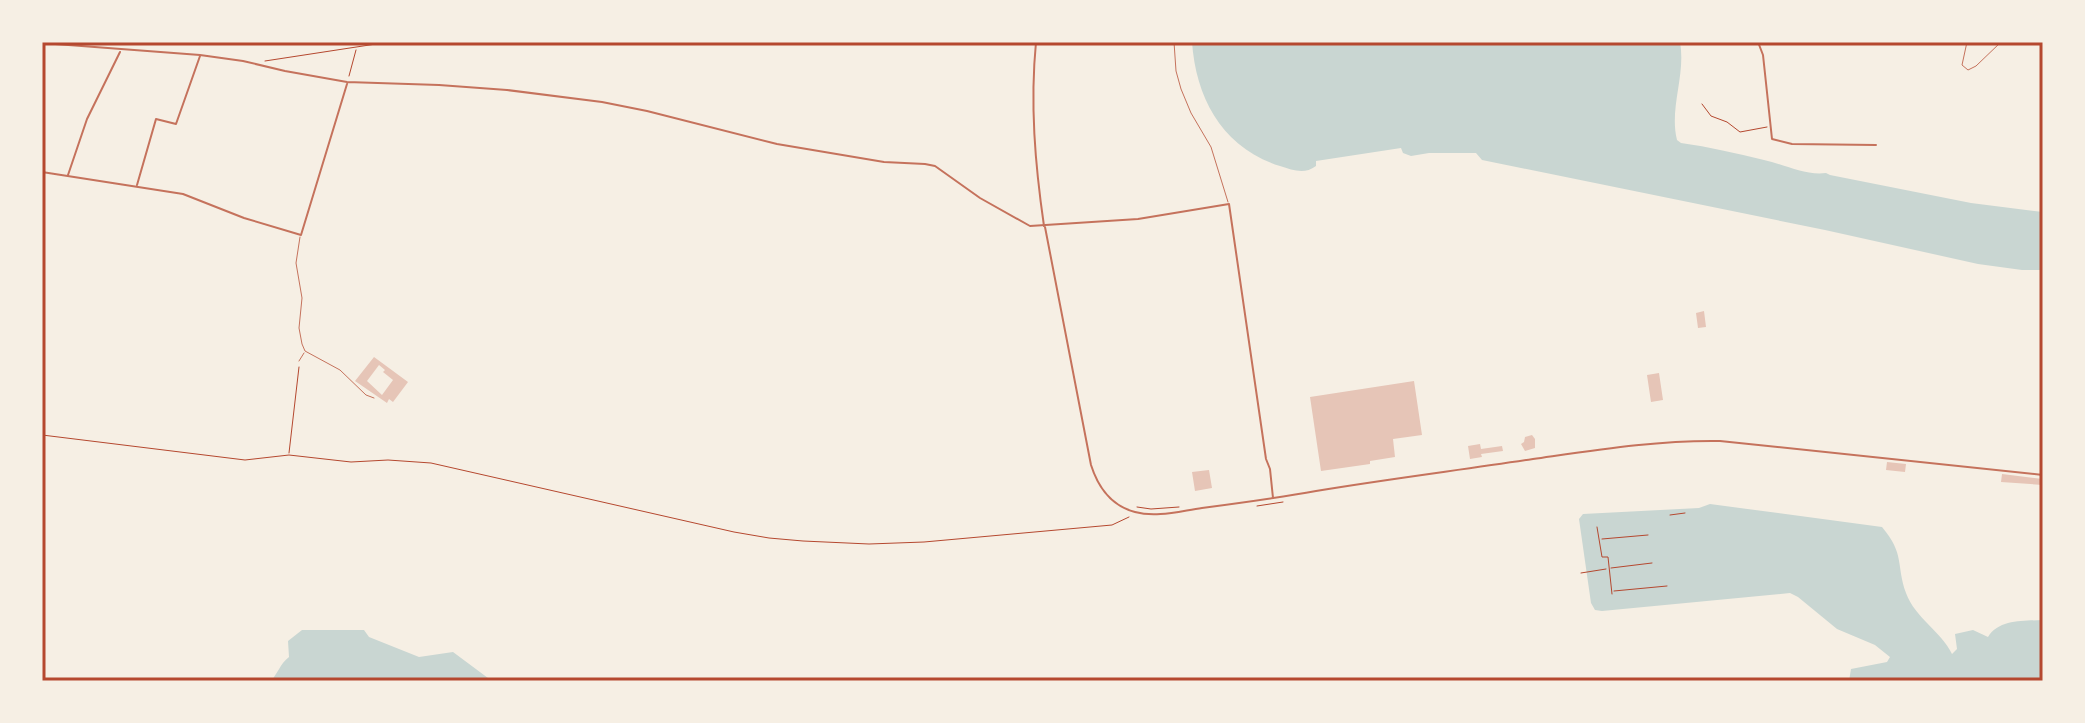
<svg xmlns="http://www.w3.org/2000/svg" width="2085" height="723" viewBox="0 0 2085 723" font-family="'Zilla Slab',serif">
	<style>
		.water { fill: #c9d6d2 }
		.building { fill: #e6c5b7; fill-rule: evenodd }
		.lines { fill: none; stroke-linecap: round; stroke-linejoin: round }
		.path { stroke: #b5482f; stroke-width: 1 }
		.service { stroke: #c5725c; stroke-width: 1 }
		.minor { stroke: #c5725c; stroke-width: 2 }
		.tertiary { stroke: #c5725c; stroke-width: 2 }
		.neatline { fill: none; stroke: #b5482f; stroke-width: 3 }
	</style>
	<rect width="100%" height="100%" fill="#f6efe4"/>
	<path class="water" d="M1192,42H1680C1686,75 1669,108 1677,140L1681,143C1709,147 1736,153 1764,160C1783,164 1806,176 1826,173L1830,175L1971,203L2043,212V270H2022L1978,264L1825,230L1482,160L1476,153H1429L1411,156L1403,153L1401,148L1316,161V166C1304,175 1293,170 1280,166C1223,148 1196,99 1192,42Z
		M1710,504L1882,527C1905,554 1896,565 1906,593C1915,618 1941,631 1952,654L1957,649L1955,634L1973,630L1988,637C1999,619 2024,621 2043,620V681H1849L1851,669L1887,662L1890,657L1875,645L1837,629L1798,597L1790,593L1602,611L1595,610L1591,603L1579,519L1583,514L1699,508Z
		M302,630H364L369,637L419,657L453,652L492,681H271C278,673 280,664 289,657L288,641Z"/>
	<path class="building" d="M1704,311L1706,327L1698,328L1696,313Z
		M374,357L408,382L393,402L389,399L387,403L355,381ZM379,365L385,370L383,372L393,380L382,395L367,381Z
		M1659,373L1663,400L1651,402L1647,375Z
		M1414,381L1422,435L1393,439L1395,457L1370,461V464L1321,471L1310,397Z
		M1532,435L1535,439V448L1525,451L1521,444L1524,442L1525,437Z
		M1480,444L1481,449L1502,446L1503,451L1481,454L1482,457L1470,459L1468,446Z
		M1887,462L1906,464L1905,472L1886,470Z
		M1209,470L1212,488L1195,491L1192,472Z
		M2002,474L2043,479V485L2001,482Z"/>
	<g class="lines">
		<path class="path" d="M265,61L389,42
			M349,76L356,50
			M1702,104L1711,116L1727,122L1740,132L1767,127
			M42,435L245,460L289,455L351,462L388,460L431,463L734,532L769,538L803,541L869,544L924,542L1112,525L1129,517
			M289,453L299,367
			M1257,506L1283,502
			M1137,507L1151,509L1179,507
			M1670,515L1685,513
			M1597,527L1602,557H1608L1612,594
			M1602,539L1648,535
			M1611,568L1652,563
			M1581,573L1606,569
			M1614,591L1667,586"/>
		<path class="service" d="M1174,42L1176,71L1181,89L1191,113L1211,147L1228,202
			M1967,42L1962,65L1968,70L1976,66L2001,42
			M300,237L296,263L302,298L299,328L302,344L305,351L340,370L366,395L374,398
			M299,361L304,353"/>
		<path class="minor" d="M1758,42L1763,55L1772,139L1792,144L1876,145
			M42,43L200,55L243,61L285,71L347,82L439,85L507,90L602,102L647,111L777,144L884,162L925,164L935,166L980,198L1030,226L1138,219L1229,204L1266,459L1270,469L1273,498
			M42,172L183,194L244,218L301,235L347,84
			M68,175L87,119L120,52
			M137,185L156,119L176,124L200,56
			M1045,227L1091,465C1098,487 1112,506 1135,512C1156,518 1180,511 1202,508C1240,503 1278,498 1316,491C1388,479 1461,470 1533,459C1596,450 1657,440 1720,441L2043,475"/>
		<path class="tertiary" d="M1036,42C1030,104 1035,164 1044,226"/>
	</g>
	<rect width="2085" height="723" fill="none" stroke="#f6efe4" stroke-width="88"/>
	<rect x="44" y="44" width="1997" height="635" class="neatline"/>
</svg>
